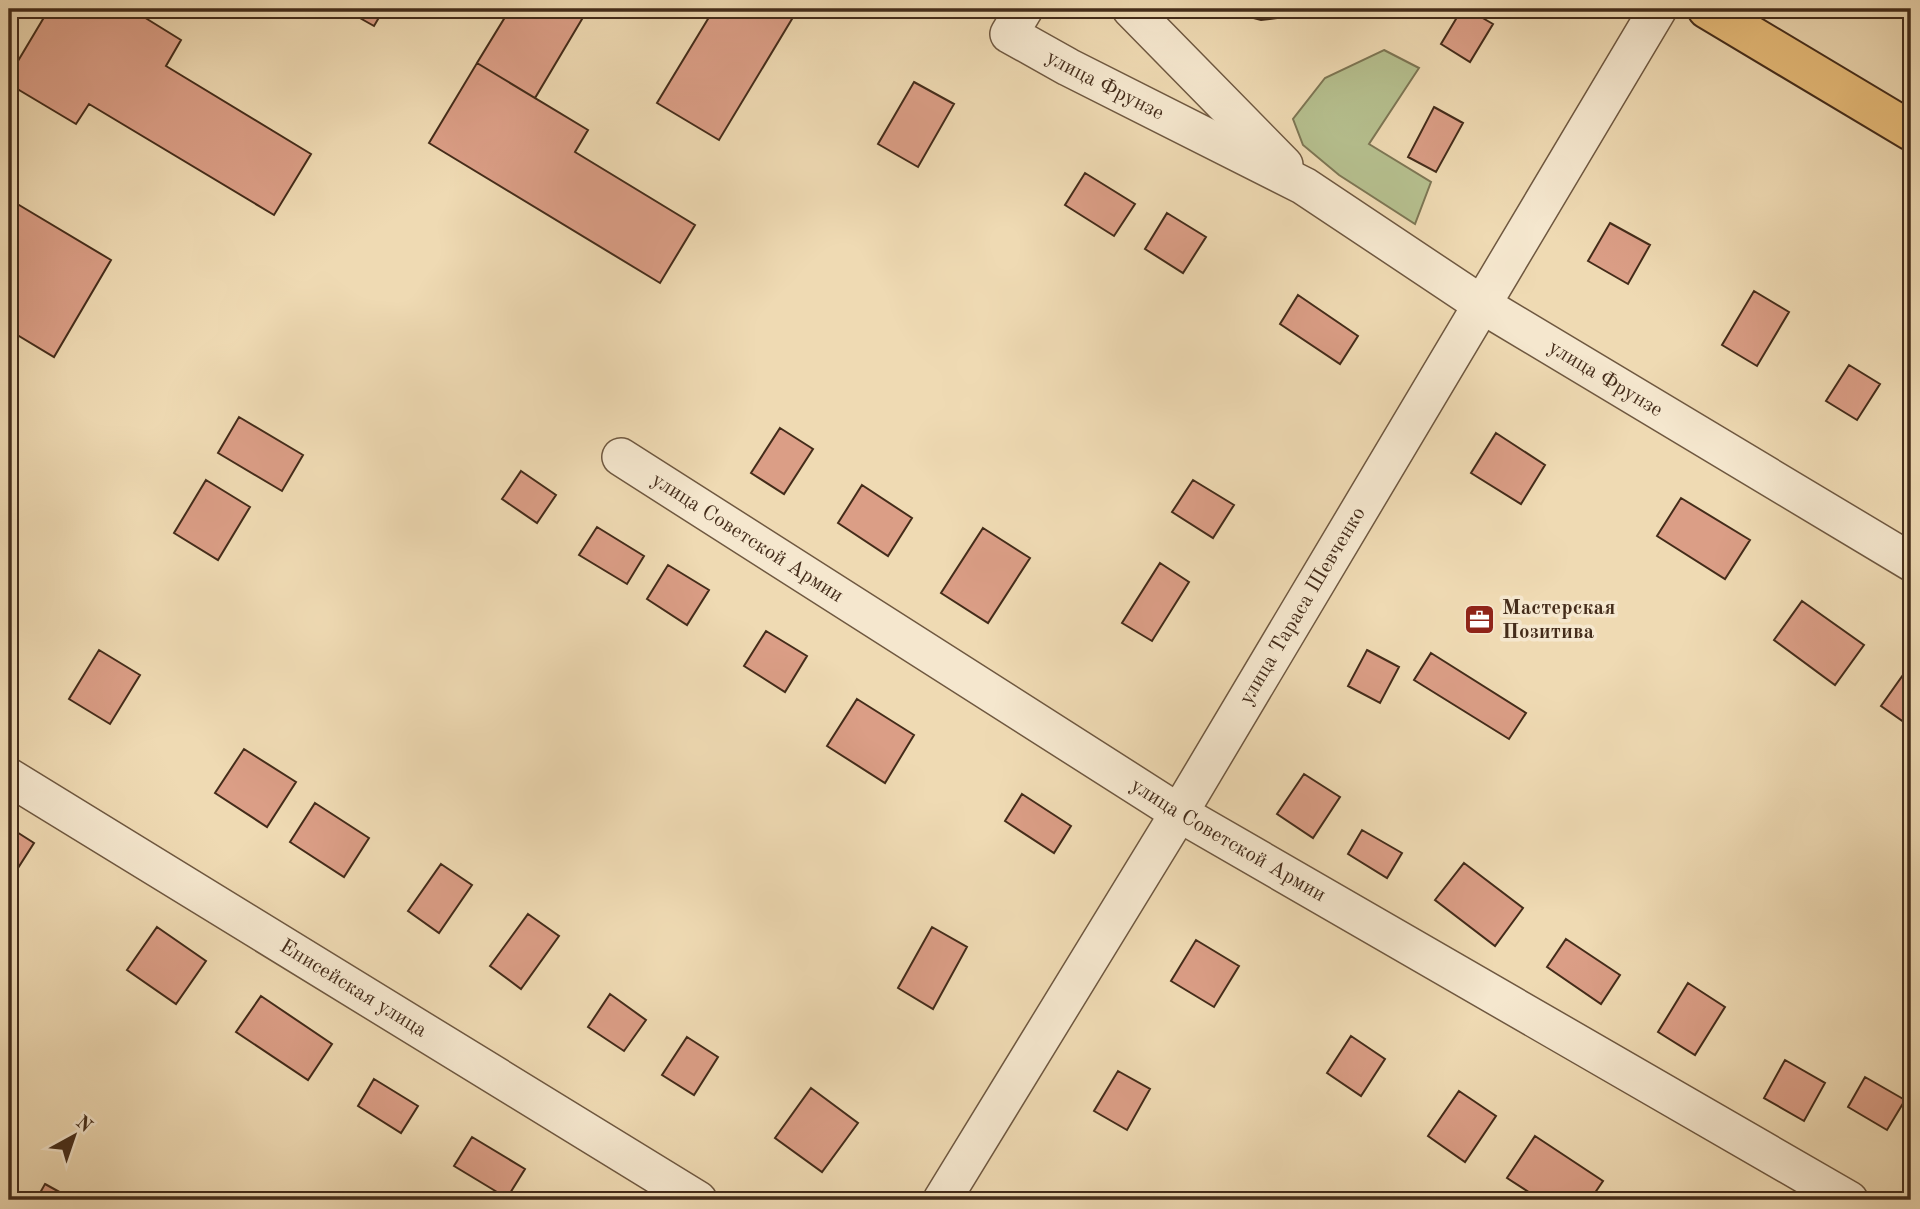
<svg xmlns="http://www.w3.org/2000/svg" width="1920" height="1209" viewBox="0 0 1920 1209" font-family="'Old Standard TT',serif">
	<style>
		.green { fill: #b6c08f; stroke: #7d7654; stroke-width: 2 }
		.building { fill: #db9e86; stroke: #442c1a; stroke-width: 2 }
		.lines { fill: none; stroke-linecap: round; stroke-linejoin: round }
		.street-casing { stroke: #6f5840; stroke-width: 40 }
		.primary-casing { stroke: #442c1a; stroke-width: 42 }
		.street { stroke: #f5e7ce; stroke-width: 37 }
		.primary { stroke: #e8bd7a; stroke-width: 38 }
		.labels { text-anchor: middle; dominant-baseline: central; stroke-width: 7; stroke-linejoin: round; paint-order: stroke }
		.street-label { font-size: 21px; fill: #442c1a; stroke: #f5e7ce }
		.poi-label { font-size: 21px; font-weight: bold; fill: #442c1a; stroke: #f5e7ce; text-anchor: start }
	</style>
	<rect width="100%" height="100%" fill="#efdab3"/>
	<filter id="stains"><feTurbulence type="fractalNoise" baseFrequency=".00286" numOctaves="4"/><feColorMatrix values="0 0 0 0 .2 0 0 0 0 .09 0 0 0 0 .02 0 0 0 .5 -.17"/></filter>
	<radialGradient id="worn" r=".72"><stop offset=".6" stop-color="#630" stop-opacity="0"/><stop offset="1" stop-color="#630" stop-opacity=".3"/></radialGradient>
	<path class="green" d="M1384,50L1419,68L1369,144L1431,182L1415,224L1339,175L1303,145L1293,119L1325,78Z"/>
	<path class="building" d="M49,9H142L139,14L181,40L166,66L311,154L274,215L89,104L76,124L9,84V76Z
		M344,9H384L374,26Z
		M510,9H588L535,98L477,63Z
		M714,9H798L719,140L657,103Z
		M1234,9H1293L1277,18L1261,20L1246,16Z
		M1462,9H1467L1493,24L1470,62L1441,44Z
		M477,63L588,130L575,152L695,225L660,283L429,143Z
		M914,82L954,104L918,167L878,144Z
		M1434,107L1463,123L1436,172L1408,157Z
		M1085,173L1135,204L1114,236L1065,205Z
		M9,199L111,260L54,357L9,330V286L16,275L9,271Z
		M1167,213L1206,237L1183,273L1145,249Z
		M1610,223L1650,245L1628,284L1588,261Z
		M1754,291L1789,312L1757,366L1722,345Z
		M1298,295L1358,336L1340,364L1280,324Z
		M1849,365L1880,384L1857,420L1826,401Z
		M239,417L303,455L282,491L218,453Z
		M780,428L813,449L784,494L751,473Z
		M1496,433L1545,465L1521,504L1471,473Z
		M521,471L556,495L537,523L502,499Z
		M206,480L250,507L218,560L174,533Z
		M1193,480L1234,505L1213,538L1172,512Z
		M862,485L912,518L888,556L838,523Z
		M1681,498L1750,540L1725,579L1657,536Z
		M597,527L644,556L627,584L579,555Z
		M983,528L1030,558L988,623L941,593Z
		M1160,563L1189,582L1152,641L1122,623Z
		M668,565L709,590L687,625L647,599Z
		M1802,601L1864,645L1835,685L1774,640Z
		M766,631L807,656L785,692L744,666Z
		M99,650L140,675L110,724L69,699Z
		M1367,650L1399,667L1380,703L1348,686Z
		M1431,653L1526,713L1509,739L1414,680Z
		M1903,675L1911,681V727L1881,706Z
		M857,699L914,735L885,783L827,746Z
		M244,749L296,782L267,827L215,793Z
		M1304,774L1340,797L1313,838L1277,814Z
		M1022,794L1071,826L1054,853L1005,821Z
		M315,803L369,838L344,877L290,842Z
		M9,827L34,843L9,882Z
		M1362,830L1402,853L1387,878L1348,854Z
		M1464,863L1523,908L1495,946L1435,900Z
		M441,864L472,885L439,933L408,911Z
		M528,914L559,936L521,989L490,966Z
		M157,927L206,961L176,1004L127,970Z
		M932,927L967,947L933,1009L898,988Z
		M1566,939L1620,975L1601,1004L1547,967Z
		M1196,940L1239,966L1214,1007L1171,981Z
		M1688,983L1725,1007L1695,1055L1658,1032Z
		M610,994L646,1020L624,1051L588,1027Z
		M261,996L332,1044L308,1080L236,1032Z
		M1351,1036L1385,1059L1361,1096L1327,1073Z
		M687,1037L718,1057L694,1095L662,1075Z
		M1785,1060L1825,1083L1804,1121L1764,1098Z
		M1118,1071L1150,1089L1127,1130L1094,1111Z
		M1865,1077L1905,1100L1887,1130L1848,1107Z
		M374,1079L418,1106L401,1133L358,1106Z
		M811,1088L858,1123L822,1172L775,1138Z
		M1459,1091L1496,1116L1465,1162L1428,1136Z
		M1535,1136L1603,1181L1590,1200H1541L1507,1178Z
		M472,1137L525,1169L507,1198L454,1166Z
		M45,1184L74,1200H36Z"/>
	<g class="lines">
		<defs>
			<g id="street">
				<path id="s1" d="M1024,9L1009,34L1068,67L1304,186L1481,304L1911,562"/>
				<path d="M1131,9L1284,165"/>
				<path id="s2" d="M621,457L1179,813L1849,1200"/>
				<path id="s3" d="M9,777L698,1200"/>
				<path id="s4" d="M942,1200L1179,813L1658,9"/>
			</g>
			<path id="primary" d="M1707,9L1911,131"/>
		</defs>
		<use href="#street" class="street-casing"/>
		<use href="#primary" class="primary-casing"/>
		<use href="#street" class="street"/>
		<use href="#primary" class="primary"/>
	</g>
	<defs>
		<symbol id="office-square" viewBox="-11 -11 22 22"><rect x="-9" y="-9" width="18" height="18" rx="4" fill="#8f2418" stroke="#f5e7ce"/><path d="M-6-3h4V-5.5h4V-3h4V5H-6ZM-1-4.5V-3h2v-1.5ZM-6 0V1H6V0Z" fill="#fff"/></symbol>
	</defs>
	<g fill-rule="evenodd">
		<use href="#office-square" x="1462" y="602" width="35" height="35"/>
	</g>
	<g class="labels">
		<g class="street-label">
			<text stroke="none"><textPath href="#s1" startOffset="138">улица Фрунзе</textPath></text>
			<text stroke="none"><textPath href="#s1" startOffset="719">улица Фрунзе</textPath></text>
			<text stroke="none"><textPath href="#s2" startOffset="150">улица Советской Армии</textPath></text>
			<text stroke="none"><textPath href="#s4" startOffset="695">улица Тараса Шевченко</textPath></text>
			<text stroke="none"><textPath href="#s2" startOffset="718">улица Советской Армии</textPath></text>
			<text stroke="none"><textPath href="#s3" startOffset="404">Енисейская улица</textPath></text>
		</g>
		<g class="poi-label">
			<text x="1502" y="608">Мастерская<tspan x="1502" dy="24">Позитива</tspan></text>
		</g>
	</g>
	<rect width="1920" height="1209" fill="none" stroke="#efdab3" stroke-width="35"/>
	<rect x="10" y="10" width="1899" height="1188" fill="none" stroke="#442c1a" stroke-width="3.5"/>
	<rect x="18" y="18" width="1885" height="1174" fill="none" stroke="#442c1a" stroke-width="2"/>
	<g transform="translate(74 1136) rotate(40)" stroke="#f5e7ce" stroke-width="5" paint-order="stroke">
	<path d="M0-5L12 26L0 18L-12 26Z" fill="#442c1a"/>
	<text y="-10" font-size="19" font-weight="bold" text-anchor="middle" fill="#442c1a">N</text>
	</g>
	<rect width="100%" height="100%" filter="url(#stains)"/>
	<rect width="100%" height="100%" fill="url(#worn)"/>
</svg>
